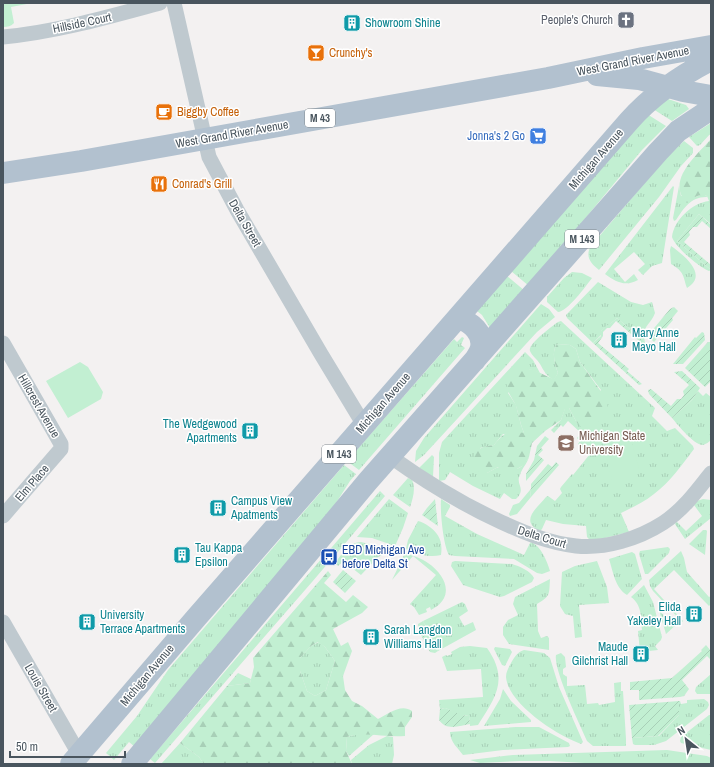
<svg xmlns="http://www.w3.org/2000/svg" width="714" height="767" viewBox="0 0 714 767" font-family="'Archivo Narrow',sans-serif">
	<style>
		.grass { fill: url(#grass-tufts) }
		.forest { fill: url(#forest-firs); fill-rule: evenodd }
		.park { fill: #c2efd2 }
		.garden { fill: url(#garden-furrows) }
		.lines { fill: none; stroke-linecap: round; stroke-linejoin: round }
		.minor { stroke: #bfc9cf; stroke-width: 15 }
		.primary { stroke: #b2c1cf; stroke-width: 22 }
		.labels { text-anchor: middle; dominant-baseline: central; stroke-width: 3; stroke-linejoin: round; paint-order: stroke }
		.shield { fill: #fff; stroke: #80888e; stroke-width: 1 }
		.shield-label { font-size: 11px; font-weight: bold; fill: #49555e }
		.worship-label { font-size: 12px; fill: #5b616d; stroke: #fff; text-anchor: end }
		.street-label { font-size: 12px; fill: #49555e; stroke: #fff }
		.culture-label { font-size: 12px; fill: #0d838f; stroke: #fff; text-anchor: start }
		.food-label { font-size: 12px; fill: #c56008; stroke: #fff; text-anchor: start }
		.shop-label { font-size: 12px; fill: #366cbe; stroke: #fff; text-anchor: end }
		.education-label { font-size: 12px; fill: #785e54; stroke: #fff; text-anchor: start }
		.transit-label { font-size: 12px; fill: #164399; stroke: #fff; text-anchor: start }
	</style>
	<defs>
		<pattern id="grass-tufts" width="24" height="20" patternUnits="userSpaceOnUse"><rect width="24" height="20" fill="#c2efd2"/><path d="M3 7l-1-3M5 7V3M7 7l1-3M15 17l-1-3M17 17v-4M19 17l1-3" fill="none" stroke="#a8cfb7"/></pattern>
		<pattern id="forest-firs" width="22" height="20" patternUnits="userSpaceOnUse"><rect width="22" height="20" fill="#c2efd2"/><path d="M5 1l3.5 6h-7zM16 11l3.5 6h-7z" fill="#a8cfb7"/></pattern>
		<pattern id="garden-furrows" width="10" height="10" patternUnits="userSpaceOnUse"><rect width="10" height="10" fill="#c2efd2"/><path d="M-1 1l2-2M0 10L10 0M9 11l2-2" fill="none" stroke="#a8cfb7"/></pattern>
	</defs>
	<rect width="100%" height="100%" fill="#f3f1f1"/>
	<path class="grass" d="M665,98L686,105L689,109L672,121L653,109Z
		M647,114L666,126L642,150L529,286L511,271Z
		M711,123V133L700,145L697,146L689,137Z
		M684,141L693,148V153L681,166L659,197L599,270C590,263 585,256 591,246L665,159Z
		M673,186L674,187L662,263L652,266L643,275L638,270L645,264L634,252L614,269L625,282L634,274L638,280C625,287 616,282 605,274Z
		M679,186L681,196L695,197L703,194L708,197C691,196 684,208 676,220L674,221L673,218Z
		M709,201L711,206V224L699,214L677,241L711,270L709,271C699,267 675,247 672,237C674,220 692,203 709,201Z
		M671,246C684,255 709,275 687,288C683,277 685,272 671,264L670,250Z
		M572,272L582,273L592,278C586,286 567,312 558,312L547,302V297L564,278Z
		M507,276L525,291L490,328L482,315L477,311Z
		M598,282L631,302L643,305L652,302L655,313C650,326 641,326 645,342L617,318C611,324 606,326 601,331V335L593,343L567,318L566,315Z
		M541,304L549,309L555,317L537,332L424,455L415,462L416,451L424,438Z
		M561,321L655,408L652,416L667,431L675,428L693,446L694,449C682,465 670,482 654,494C644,502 633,507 621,513L629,532L605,538L590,540L587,537L586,526L563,524L546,520L542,529L540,531C519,521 537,508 546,497L548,496L555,501L562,493L560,489L561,487L572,474L573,475L590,454L578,444L580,441L577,438L581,433L568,421L563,427L561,425L554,433L551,430L561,420L565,408H569L577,423L601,390L580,362L576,349L570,345L557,344C551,352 555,365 558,373L554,380C546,376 544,371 540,364C537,359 532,356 530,351C527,345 552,326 558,322Z
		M462,337L464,338L461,345L465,348L359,470L347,461L454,339L457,342Z
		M525,352L533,360L540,373L529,369L508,393L516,405L521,425L524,433L503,434L494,445L480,448L487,473C491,471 495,468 499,467C515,465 516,477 529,457C527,464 522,468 520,475C515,485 527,488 516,499H512L504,493L500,499L473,486L450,472L445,480L439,481V453L442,442Z
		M698,391L703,396L706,393L711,397V440C709,442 706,444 703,445C695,446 677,424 672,418L692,400Z
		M432,455L434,457L433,477L419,468Z
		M344,465L356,474L350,481L322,525L135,747L129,742L114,760L106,753L137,716L168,670Z
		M408,478L412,480C416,488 413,498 410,507L393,495Z
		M530,490L531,497L517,514L510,516L509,514L513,505L519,503Z
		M380,491L385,496L332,559L326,554Z
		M389,499L408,513L403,528L395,546L372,538L357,537Z
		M441,499L450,505V507L445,516L477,534L524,555L530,543L531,542C541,546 547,561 550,571L542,574L537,573L514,559L455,556L449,555C443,545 440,510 441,499Z
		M703,499L711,500V518L685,539L675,524L676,522H677L686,531L702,516L694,505L697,501Z
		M418,521C422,522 424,523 427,525C439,533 443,541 441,555C429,558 416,554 406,549L408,540Z
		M703,530H706L707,531L705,555L689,544Z
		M361,542L393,550L378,557L361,575L343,561L338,566L335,563C343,553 347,543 361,542Z
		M668,547L670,549L669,553L648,574H645L639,554L640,551Z
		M681,551L684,558L687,572L709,597L711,596V604L709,606L674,570L654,589L683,621L682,622L653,591L650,586L649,580Z
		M632,552L635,554L642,579L627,595C615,588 613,571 609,559Z
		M405,553C414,556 421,558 428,563C447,576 455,598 431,610L430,607L426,609L427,612L419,615L414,607L410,604L436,575L413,556L392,580Z
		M323,557L329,562L312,582L155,763L150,759Z
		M455,561L512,564C519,566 531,571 534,578L532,582L504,596L500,597L463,585L451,566L452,562Z
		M597,561L607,587L609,603L579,605L582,637L575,638L573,616L565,614L560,606L562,572L575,566Z
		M550,579C549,594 551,596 537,604L538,631L541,638L547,636L549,638V650L509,644L503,635V627L508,620L518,615L513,604L515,597Z
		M644,585L653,602L662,637L661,640L655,646L658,650L640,652L638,631L642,630C641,618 642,605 631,597Z
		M462,602L465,604L468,611L459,617L464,626L473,622L476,630L438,651L423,621Z
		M659,610L666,618L670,614L678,623L666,634Z
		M319,642L325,647L335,661L326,690L315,696L307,691L300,671V658L311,646Z
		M470,646L487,648C509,679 496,697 478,725L470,726L469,716C464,715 459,716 455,713C449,710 447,707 440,709L439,700L483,697L481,669L447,671L442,657L446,655L447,656L452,654L451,652L460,647Z
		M495,647L510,649L512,652L505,666L502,665L494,649Z
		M524,650L544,653L550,658L559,687L583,742L581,744C558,736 508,704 506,677C506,672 508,669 510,665C513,659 517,652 524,650Z
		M561,653L565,657L566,667L563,669V674L567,677V686L585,685L587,704L598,703L599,705L615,702L614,683L621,682V691H623L626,739V746H593L587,741C580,725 553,669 556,655Z
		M238,673L251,679L250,683L227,686Z
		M711,674V694H697L695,691L696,687Z
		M503,689L511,701L531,720V722L484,726L500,699Z
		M704,699L708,702L709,705L707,709L666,741L654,745H635L633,744L632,738L659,736L679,715V701H680L681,704L687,703V700Z
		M709,715H711V750L681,743L680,741L681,737Z
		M516,727H539L569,743L570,746L568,747L503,750L463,755C458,748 450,742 450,732Z
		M358,734H374L349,756L346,751L347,737Z
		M387,736L393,737L394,755L392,764H352L351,760L369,745Z
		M180,743L199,757L204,764H161Z
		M667,750L707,756L711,758V764H602L550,761H520L480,763L470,760L513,755Z"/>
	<path class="forest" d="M711,139V206L707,196C699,193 693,198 687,203C665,181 697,155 711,139Z
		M557,344L570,345L576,349L580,362L607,400L608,412L590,429L584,430L577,423L569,408L565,409L561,420L545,431L532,443L529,457L524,465L515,470L498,467L487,473L478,471C474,464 472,452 481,448C485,446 490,446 494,445C505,432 507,430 524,433C520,424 519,415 516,406C511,394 499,385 514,374C518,371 523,368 528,369C536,369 546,377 554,379L558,373C555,365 551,352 557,344Z
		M328,571L331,575L324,583L346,602L353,595L368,607L362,613L333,629L341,646L348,642L352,651L343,676L345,690L352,701L362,706L378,719C388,714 401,703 412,711V717L405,727V736C385,738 367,731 347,737L346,751L352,764H204L199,757L180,743L227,686L250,683L254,667L253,658ZM318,642L325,647L335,661L326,690L315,696L307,691L300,671V658L311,646Z"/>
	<path class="park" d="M3,3H32L11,7L14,23C11,26 8,27 3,27Z
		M80,362L88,367L103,392L101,399L68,418L46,381Z
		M628,427L640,473L612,480L601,434Z"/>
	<path class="garden" d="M699,214L711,225V229L702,221L697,227H693L689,232L690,235L684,242L711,265V270L677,241Z
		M674,307L678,311L672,318L673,320L654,342L650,338V333L670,309Z
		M617,318L645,342V346L616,321L610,328H607L603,332V336L598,343L629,369L627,371L642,384L639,385L593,343L601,336V331C606,325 611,324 617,318Z
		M702,332L704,333L705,340L683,364H673L695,337L696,338Z
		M708,342H711V381L705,387L685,368Z
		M682,371L700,388L692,400L672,418L649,394L648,390L651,389L671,406L677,399H681L684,395L683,391L689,385L674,372Z
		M545,436L549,439L541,448L543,450L538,455L544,460L526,481V474L534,460L537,446Z
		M556,462L559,465L531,497L530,490L531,489V484L548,464L552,467Z
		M435,499L438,526L422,515L427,508Z
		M343,570L356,581L345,593L333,582Z
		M423,621L438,651L435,653L430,652L418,629V624Z
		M706,645L711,651V660L707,656L682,680L689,689L684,696L680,697L639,700V690H630V682L672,678L702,651L701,650Z
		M679,701V715L658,736L632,738L629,705Z
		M445,708C455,711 457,715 469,716L470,724C461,725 447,732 439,720L440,709Z"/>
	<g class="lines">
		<path class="minor" d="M174,3L209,157L237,210L321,354L364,425
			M3,37C56,32 108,17 160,3
			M3,343L61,444V449L3,516
			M391,457C426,482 462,504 501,522C525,533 549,543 576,546C605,549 638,539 663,523C683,510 697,491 711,473
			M3,622L79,754"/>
		<path class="primary" d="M597,75L639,79L683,91L711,96
			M3,173L81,161L548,78L643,58L711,46
			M458,318C471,322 484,333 481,348C480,353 477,356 475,360
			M71,764L196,618L629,121C652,95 680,76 711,60
			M132,764L368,481L658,152L678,131L711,109"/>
	</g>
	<defs>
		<symbol id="church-square" viewBox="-11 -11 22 22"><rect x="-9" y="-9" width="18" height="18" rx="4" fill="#6b7280" stroke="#fff"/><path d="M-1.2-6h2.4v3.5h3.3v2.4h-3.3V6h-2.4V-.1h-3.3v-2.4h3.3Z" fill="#fff"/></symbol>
		<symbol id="building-square" viewBox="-11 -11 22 22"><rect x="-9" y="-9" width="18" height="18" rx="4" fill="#0f9aa8" stroke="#fff"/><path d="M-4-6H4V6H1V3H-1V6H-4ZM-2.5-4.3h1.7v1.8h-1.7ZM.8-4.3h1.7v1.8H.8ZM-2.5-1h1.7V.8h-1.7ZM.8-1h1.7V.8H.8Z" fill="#fff"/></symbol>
		<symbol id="bar-square" viewBox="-11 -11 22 22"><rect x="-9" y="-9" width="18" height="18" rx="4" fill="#e8710a" stroke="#fff"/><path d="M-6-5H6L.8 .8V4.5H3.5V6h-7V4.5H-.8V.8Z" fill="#fff"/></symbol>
		<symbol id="cafe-square" viewBox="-11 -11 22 22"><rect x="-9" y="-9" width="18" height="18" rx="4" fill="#e8710a" stroke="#fff"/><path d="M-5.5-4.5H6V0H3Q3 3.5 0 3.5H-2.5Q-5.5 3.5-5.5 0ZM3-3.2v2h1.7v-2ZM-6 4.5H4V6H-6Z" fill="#fff"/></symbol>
		<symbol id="supermarket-square" viewBox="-11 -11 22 22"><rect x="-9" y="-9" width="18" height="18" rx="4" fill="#3f7fe0" stroke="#fff"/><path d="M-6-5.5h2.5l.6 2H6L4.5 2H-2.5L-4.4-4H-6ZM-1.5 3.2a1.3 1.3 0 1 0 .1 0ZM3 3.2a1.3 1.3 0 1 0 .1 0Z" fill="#fff"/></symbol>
		<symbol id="restaurant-square" viewBox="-11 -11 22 22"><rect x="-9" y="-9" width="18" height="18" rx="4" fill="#e8710a" stroke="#fff"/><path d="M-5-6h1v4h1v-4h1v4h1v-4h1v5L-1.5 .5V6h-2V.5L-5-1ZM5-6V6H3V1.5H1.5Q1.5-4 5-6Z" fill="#fff"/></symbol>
		<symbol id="university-square" viewBox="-11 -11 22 22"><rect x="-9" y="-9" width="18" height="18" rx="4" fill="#8d6e63" stroke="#fff"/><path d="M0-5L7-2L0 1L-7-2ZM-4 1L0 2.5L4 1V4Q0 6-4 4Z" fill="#fff"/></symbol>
		<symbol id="bus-square" viewBox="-11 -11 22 22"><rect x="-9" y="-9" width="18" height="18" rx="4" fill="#1a4fb4" stroke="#fff"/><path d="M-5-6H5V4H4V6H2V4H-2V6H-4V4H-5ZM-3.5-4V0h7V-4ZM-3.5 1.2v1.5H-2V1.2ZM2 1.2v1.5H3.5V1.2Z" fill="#fff"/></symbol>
	</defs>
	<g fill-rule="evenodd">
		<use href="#church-square" x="616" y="10" width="20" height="20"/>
		<use href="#building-square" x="342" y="13" width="20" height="20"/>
		<use href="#bar-square" x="306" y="43" width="20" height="20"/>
		<use href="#cafe-square" x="154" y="102" width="20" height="20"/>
		<use href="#supermarket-square" x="528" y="126" width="20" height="20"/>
		<use href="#restaurant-square" x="149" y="174" width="20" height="20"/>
		<use href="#building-square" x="609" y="330" width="20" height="20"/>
		<use href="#building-square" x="240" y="421" width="20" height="20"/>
		<use href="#university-square" x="556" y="433" width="20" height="20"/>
		<use href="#building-square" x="208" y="498" width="20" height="20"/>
		<use href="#building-square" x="172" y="545" width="20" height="20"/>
		<use href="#bus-square" x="319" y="547" width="20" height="20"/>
		<use href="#building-square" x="684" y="604" width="20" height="20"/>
		<use href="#building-square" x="77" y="612" width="20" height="20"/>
		<use href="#building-square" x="361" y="627" width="20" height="20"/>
		<use href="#building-square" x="631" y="644" width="20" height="20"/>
	</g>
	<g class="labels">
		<g class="shield">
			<rect x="305" y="109" width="30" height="18" rx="3"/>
			<rect x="565" y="230" width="34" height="18" rx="3"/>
			<rect x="322" y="445" width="34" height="18" rx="3"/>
		</g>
		<g class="shield-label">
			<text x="320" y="118">M 43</text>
			<text x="582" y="239">M 143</text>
			<text x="339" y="454">M 143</text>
		</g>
		<g class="worship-label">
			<text x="613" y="20">People's Church</text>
		</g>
		<g class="street-label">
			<text transform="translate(82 23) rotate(-12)">Hillside Court</text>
			<text transform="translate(633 61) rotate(-11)">West Grand River Avenue</text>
			<text transform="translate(232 134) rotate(-10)">West Grand River Avenue</text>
			<text transform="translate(596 159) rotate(-49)">Michigan Avenue</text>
			<text transform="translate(245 223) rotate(60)">Delta Street</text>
			<text transform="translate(383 403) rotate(-49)">Michigan Avenue</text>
			<text transform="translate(39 406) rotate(60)">Hillcrest Avenue</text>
			<text transform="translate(32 483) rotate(-49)">Elm Place</text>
			<text transform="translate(542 537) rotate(17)">Delta Court</text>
			<text transform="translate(147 675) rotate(-50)">Michigan Avenue</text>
			<text transform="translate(41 688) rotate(60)">Louis Street</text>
		</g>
		<g class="culture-label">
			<text x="365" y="23">Showroom Shine</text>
			<text x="632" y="333">Mary Anne<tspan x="632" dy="14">Mayo Hall</tspan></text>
			<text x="237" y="424" text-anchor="end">The Wedgewood<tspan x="237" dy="14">Apartments</tspan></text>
			<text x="231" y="501">Campus View<tspan x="231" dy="14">Apatments</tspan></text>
			<text x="195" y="548">Tau Kappa<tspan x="195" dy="14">Epsilon</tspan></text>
			<text x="681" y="607" text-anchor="end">Elida<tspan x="681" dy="14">Yakeley Hall</tspan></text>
			<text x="100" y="615">University<tspan x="100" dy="14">Terrace Apartments</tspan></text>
			<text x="384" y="630">Sarah Langdon<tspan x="384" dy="14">Williams Hall</tspan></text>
			<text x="628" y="647" text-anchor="end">Maude<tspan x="628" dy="14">Gilchrist Hall</tspan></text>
		</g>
		<g class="food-label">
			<text x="329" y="53">Crunchy's</text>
			<text x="177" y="112">Biggby Coffee</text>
			<text x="172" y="184">Conrad's Grill</text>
		</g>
		<g class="shop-label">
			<text x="525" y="136">Jonna's 2 Go</text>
		</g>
		<g class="education-label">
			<text x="579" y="436">Michigan State<tspan x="579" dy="14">University</tspan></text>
		</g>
		<g class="transit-label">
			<text x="342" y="550">EBD Michigan Ave<tspan x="342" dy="14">before Delta St</tspan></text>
		</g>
	</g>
	<rect width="714" height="767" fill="none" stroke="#49555e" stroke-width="8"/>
	<g transform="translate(686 739) rotate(330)" stroke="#ffffff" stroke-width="3" paint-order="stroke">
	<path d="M0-3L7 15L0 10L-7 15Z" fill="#49555e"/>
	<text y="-6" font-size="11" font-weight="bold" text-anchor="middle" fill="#49555e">N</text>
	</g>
	<path d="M10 751v6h115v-6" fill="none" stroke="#49555e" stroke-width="2"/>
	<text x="16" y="751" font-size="12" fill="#49555e" stroke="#ffffff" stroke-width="3" paint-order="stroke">50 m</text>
</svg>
